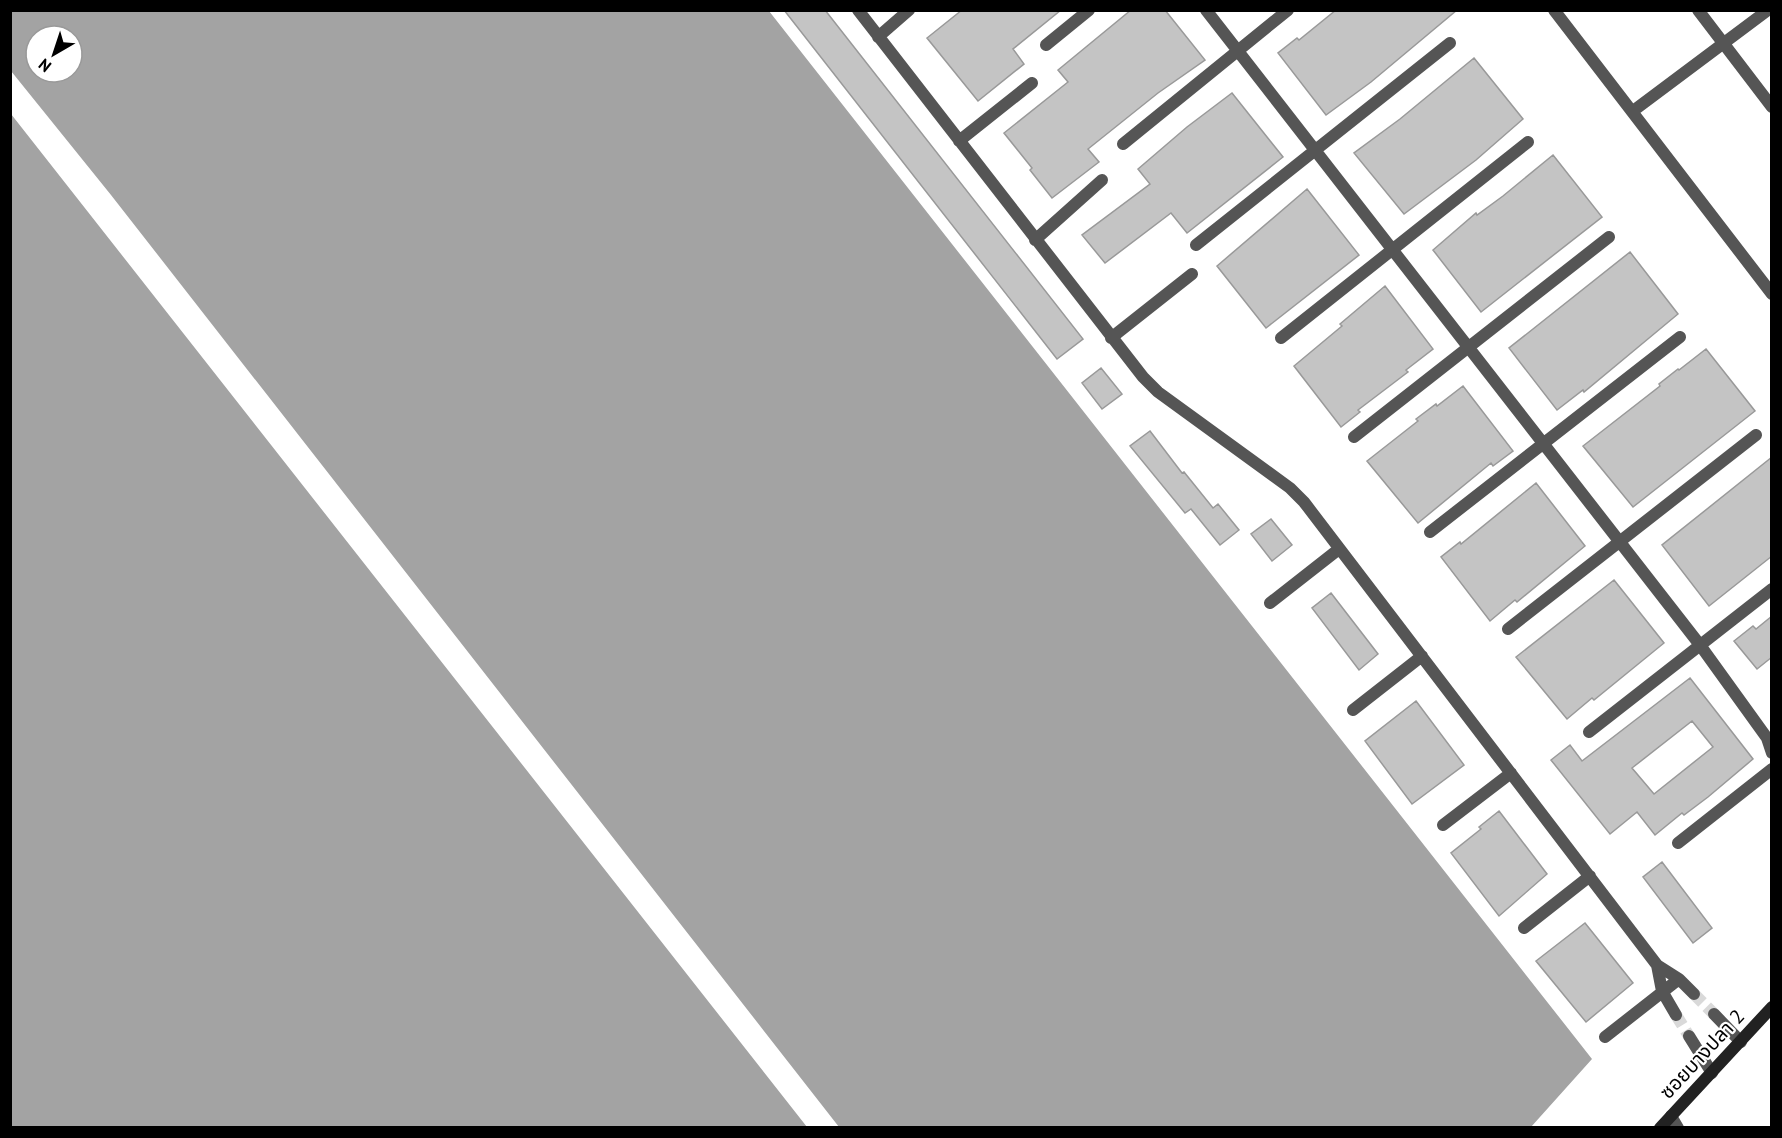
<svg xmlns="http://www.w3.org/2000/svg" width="1782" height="1138" viewBox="0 0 1782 1138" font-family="'PT Sans','Noto Sans Thai',sans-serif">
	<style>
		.water { fill: #a3a3a3; fill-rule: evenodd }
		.building { fill: #c4c4c4; stroke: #999; stroke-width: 1.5; fill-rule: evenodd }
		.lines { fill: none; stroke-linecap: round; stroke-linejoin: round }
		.street-tunnel { stroke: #d9d9d9; stroke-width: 12; stroke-dasharray: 12 6; stroke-linecap: butt }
		.street { stroke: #555; stroke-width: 12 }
		.secondary { stroke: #222; stroke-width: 12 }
		.labels { text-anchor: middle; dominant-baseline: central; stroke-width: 4.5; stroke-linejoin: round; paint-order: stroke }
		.street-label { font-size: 20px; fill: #000; stroke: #fff }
	</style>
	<rect width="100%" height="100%" fill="#fff"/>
	<path class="water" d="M10,11H769L1592,1059L1531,1127H839L111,195L11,71ZM36,36H72V72H36Z
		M11,114L807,1127H11Z"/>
	<path class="building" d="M784,10H825L1083,339L1057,359Z
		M962,10H1061L1013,49L1024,64L978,101L927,38Z
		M1131,10H1165L1205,60L1158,93L1088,149L1099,162L1052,198L1030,170L1032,168L1004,133L1068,82L1058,70Z
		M1336,10H1457L1371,82L1326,115L1278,53L1297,38L1299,40Z
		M1474,58L1523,119L1476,160L1404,214L1354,153L1400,119Z
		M1232,93L1283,157L1187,233L1171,213L1105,263L1082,235L1150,184L1138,169L1187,127Z
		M1553,155L1602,217L1481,312L1433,250L1476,213L1477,215L1503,196Z
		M1307,189L1359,255L1266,328L1217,266Z
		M1630,252L1678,314L1584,392L1583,390L1557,410L1509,348Z
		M1385,286L1433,349L1406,370L1408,372L1358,410L1360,412L1341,427L1294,366L1342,326L1340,324Z
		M1706,349L1755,411L1633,507L1583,446L1660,386L1659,384L1678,369L1679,370Z
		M1101,368L1122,394L1102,409L1082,383Z
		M1463,386L1513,451L1493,466L1491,463L1418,523L1367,461L1418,421L1416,419L1436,404L1437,406Z
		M1150,431L1182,473L1184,472L1213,508L1218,504L1239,530L1220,545L1191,509L1185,513L1130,446Z
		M1772,457V556L1709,606L1662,545Z
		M1536,483L1585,546L1517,602L1515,600L1490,621L1441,557L1460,542L1461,544Z
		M1271,519L1292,545L1272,561L1251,534Z
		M1614,580L1664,643L1594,700L1592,698L1567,719L1516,657Z
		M1331,593L1378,654L1359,670L1312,608Z
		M1772,616V657L1757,669L1734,641L1753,626L1756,629Z
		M1690,678L1753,759L1708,797L1684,815L1682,813L1655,835L1637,812L1610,834L1551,760L1570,745L1582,761ZM1692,721L1713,747L1654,794L1632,768Z
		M1416,701L1464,765L1412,804L1365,741Z
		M1499,811L1547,874L1499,916L1451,853L1481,829L1479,827Z
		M1662,862L1712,928L1693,943L1643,877Z
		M1585,923L1633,983L1586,1022L1536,961Z"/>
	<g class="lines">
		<path class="street-tunnel" d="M1694,994L1714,1014
			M1676,1015L1689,1036"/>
		<path class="street" d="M858,10L1143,377L1158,392L1290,488L1304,502L1657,965
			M1206,10L1700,645L1767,738
			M1554,10L1772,294
			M1698,10L1772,107
			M878,37L909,10
			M1046,45L1089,10
			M1633,111L1768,10
			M959,141L1032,83
			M1123,144L1288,10
			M1035,240L1102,180
			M1196,245L1450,43
			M1111,338L1192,274
			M1281,338L1528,142
			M1354,437L1609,237
			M1430,532L1680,337
			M1270,603L1339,549
			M1508,629L1756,435
			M1353,710L1422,656
			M1589,732L1772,589
			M1772,741L1767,738L1772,753
			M1443,825L1511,773
			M1678,843L1772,769
			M1524,928L1590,876
			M1714,1014L1741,1042
			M1676,1015L1662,991L1657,965L1679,979L1694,994
			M1689,1036L1712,1073
			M1605,1037L1679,979
			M1671,1116L1678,1128"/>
		<path class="secondary" d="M1660,1128L1772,1007"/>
	</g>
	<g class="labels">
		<g class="street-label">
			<text transform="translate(1702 1054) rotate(-47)">ซอยบางปลา 2</text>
		</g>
	</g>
	<rect width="1782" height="1138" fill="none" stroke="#000000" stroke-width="24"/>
	<g transform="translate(54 54) rotate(219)"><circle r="28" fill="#ffffff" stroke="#999999" stroke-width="1.5"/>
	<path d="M0-4.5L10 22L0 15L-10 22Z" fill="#000000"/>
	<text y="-9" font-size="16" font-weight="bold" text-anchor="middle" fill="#000000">N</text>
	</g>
</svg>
